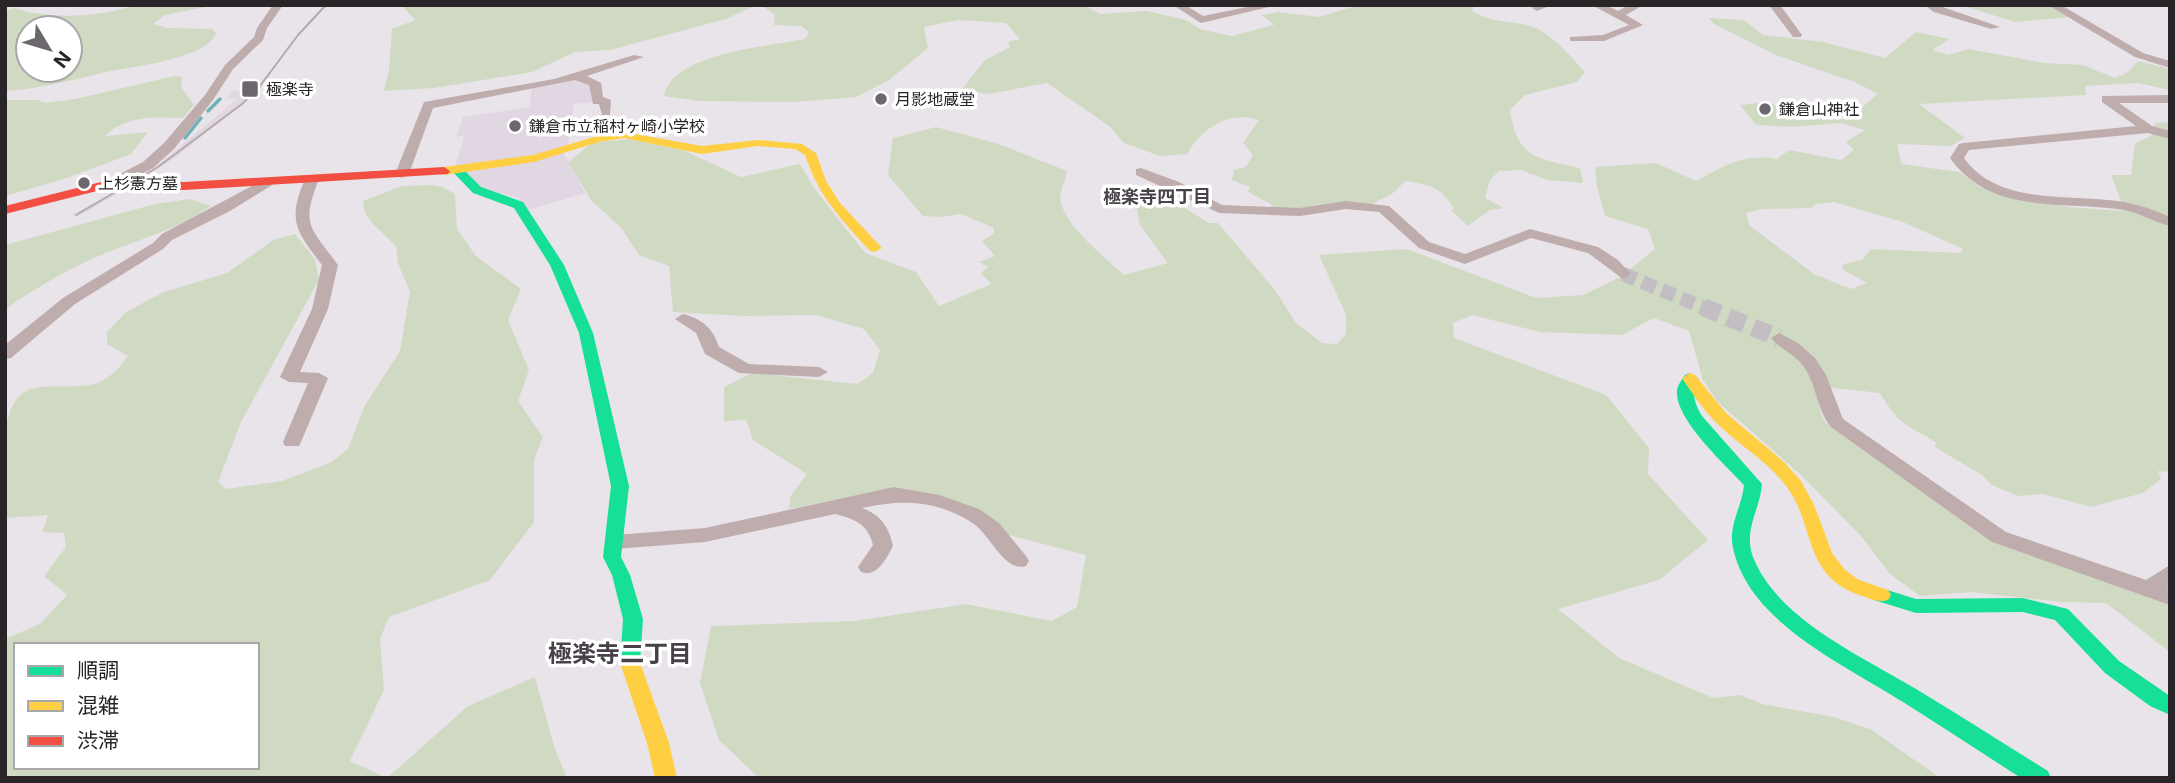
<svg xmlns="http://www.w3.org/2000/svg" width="2175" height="783" viewBox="0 0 2175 783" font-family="Inter,'Noto Sans JP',sans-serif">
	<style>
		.built { fill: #e1d7e3 }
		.green { fill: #d0dac2; fill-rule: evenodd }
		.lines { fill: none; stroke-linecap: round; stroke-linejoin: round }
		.stream { stroke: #71b2ba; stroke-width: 3.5 }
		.street-tunnel-far1 { stroke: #c2bec3; stroke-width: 14; stroke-dasharray: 14 7; stroke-linecap: butt }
		.street-tunnel { stroke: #c2bec3; stroke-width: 18; stroke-dasharray: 18 9; stroke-linecap: butt }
		.street { fill: #bfacad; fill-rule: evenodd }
		.fast { fill: #16e098; fill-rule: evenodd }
		.slow { fill: #ffcf43; fill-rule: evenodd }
		.jam { fill: #f24e42; fill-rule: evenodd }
		.tram { stroke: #b6a9ac; stroke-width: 2 }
		.jam-bridge { stroke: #f24e42; stroke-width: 13 }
		.poi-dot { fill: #6c676c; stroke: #fff; stroke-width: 2.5 }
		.labels { text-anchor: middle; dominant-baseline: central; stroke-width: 7; stroke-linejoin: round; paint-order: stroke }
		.far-poi-label { font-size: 16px; fill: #282428; stroke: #fff; text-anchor: start }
		.far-neighbourhood-label { font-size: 18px; font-weight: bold; fill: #48414a; stroke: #fff }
		.near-neighbourhood-label { font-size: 24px; font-weight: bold; fill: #48414a; stroke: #fff }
	</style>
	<rect width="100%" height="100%" fill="#e9e4ea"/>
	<path class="built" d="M267,75H271L255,94L177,156L102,203L79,216L72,215L120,189L160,163L237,99H226L233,91L255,89Z
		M578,79L592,83L593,102L574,104L568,145L533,155L455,167L464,136L456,137L463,117L529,107L532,88Z
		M563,152L585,193L528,210L518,198L481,188L464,172Z"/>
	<path class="green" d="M136,5H216L165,15L153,24L168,28L212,29L216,33C207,60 127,67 101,73C66,82 42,88 5,91V12L14,8C50,20 100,17 136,5ZM70,28V70H28V28Z
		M401,5H756L726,19L610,50L575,52L532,72L434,88L384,91L389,70L392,29L415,20Z
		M761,5H1084L1100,14L1147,11L1186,20L1200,29L1232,36L1274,25L1262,15L1278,12L1319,17L1359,5H1475L1472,11C1496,24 1507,20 1530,26C1552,33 1570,56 1585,72L1577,82L1525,95L1510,110C1517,159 1538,159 1580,168L1583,183L1547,180L1521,170L1499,171L1490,180L1485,198L1504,208L1490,210L1468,226L1451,210L1454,208C1441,187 1428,184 1405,181L1393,193L1370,205L1272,210L1271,204L1248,192L1250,187L1232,180L1234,170L1246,167L1253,155L1243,143L1259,120C1229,110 1202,128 1187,154L1160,156L1124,143L1109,126L1047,83L988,94L962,89L985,60L1010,47L1008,42L1020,39L1006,23L957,20L924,27L928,48L889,80L856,97L793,102L698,101L664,96C672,53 770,46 805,39L809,32L801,26L774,25L775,15Z
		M1961,5H2050L2069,17L2015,22Z
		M1709,18L1744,20L1763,35L1823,42L1885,58L1916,32L1950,39L1932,50L1949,55L1968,49L2045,63L2083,65L2115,78L2128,72L2138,61L2170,69V90L2138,83L2085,86L2086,95L1919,104L1965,138L1951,146L1897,144L1901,164L1959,172L1980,187L2067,207L2125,211L2111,175H2131L2135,143L2151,136L2155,123L2170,122V472L2158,471L2161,479L2143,493L2091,507L2043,494L2018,496L1992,485L1982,475L1935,447L1936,442C1906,425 1898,424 1880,393L1815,386L1821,414L1826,423L1856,440L1952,512L2170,601V652L2106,603L2062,602L1971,592L1920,596L1890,574L1861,536L1801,475L1718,402L1703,380L1689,331L1654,318L1622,335L1540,332L1472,315L1453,323L1454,338L1606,395L1649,448L1648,474L1708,540L1659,580L1558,609L1619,658L1713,698L1740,695L1762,704L1834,717L1872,730L1940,778H759L719,740L700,683L711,626L855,621L966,604L1052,621L1077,607L1086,555L977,527L951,500L897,487L789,509L790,497L807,474L753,440L746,420L724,421V387L752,373L857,384L873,373L880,350L864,329L816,315L743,316L673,312L669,266L639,255L622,229L591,200L568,162L592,143L629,139L685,151L741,177L800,164L814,188L865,253L916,272L939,306L991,284L981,273L988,267L979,262L995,256L982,241L994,233V228L961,214L941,217L923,216L888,175L893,138L936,127L999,144L1067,171C1066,179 1060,191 1060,198C1063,225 1105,257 1124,275L1168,263L1140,225L1136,206L1153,196L1173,201L1209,223H1218L1275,290L1296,323L1322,343L1337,344L1346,334V315L1319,255L1407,249L1536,298L1583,295L1622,276L1655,249L1648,229L1605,216L1597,187L1595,167L1656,163L1696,181C1724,166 1744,153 1777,159L1789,150L1841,160L1854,150L1846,142L1865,130L1841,123L1793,127L1756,125L1740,105C1770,102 1774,100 1797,120L1848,119L1878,94L1857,83L1776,55L1714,24ZM1834,202L1903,222L1963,249L1960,253L1871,249L1862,260L1844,264L1842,269L1867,283L1851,289L1814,274L1750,226L1746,213L1762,209L1811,208L1815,204Z
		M175,76L182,77L181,87L194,105L183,118C155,117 126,115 105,136L148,132L131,154L64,179L5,196V100H38L45,103L75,99Z
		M431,185L443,187L455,194L457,229L476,256L521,289L508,320L529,370L518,401L543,437L534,460V522L490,580L389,617L380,639L384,690L350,761L387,778L468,706L535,677L554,746L567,778H5V639L40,624L67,595L44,576L66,547L64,533L42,532L48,515L5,518C5,490 1,459 5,432C15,370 47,392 90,385C107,382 119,369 128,356L107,344V332L126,312L164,292L227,273L273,240L295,234L315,259L319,280L241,422L218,482L226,489L282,481L330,463L348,449L364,407L400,351L410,292L398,263L396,246L373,224L365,213L363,201L402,186ZM16,645H257V767H16Z
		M190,199L211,206C176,231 133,241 94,258C62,272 34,290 5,309V245L155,204Z"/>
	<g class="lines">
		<path class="stream" d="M208,111L220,99
			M185,138L201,118"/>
		<path class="street-tunnel-far1" d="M1623,274L1707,309"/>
		<path class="street-tunnel" d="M1703,307L1779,338"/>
		<path class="street" d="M273,5H283L267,28L263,40L233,69L213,100L174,149L153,168L118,186H108V180L143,162L164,143L205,95L225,65L254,37L257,28Z
			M1173,5H1185L1203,16L1257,5L1269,7L1201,23Z
			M1552,5L1537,11L1532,8L1535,5Z
			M1592,5H1606L1618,11L1629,5H1643L1626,15L1643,25L1604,41H1570V37L1603,35L1629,25Z
			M1769,5H1780L1802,35L1801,37H1793Z
			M1924,5H1937L2000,27L1991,29L1934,12Z
			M2048,5H2061L2143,53L2170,61V68L2135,57Z
			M634,55L644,57L587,76L601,83L603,97L611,100L610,115H602L599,104H593L589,85L575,80L433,108L409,174L402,178L395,174L424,102L554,79Z
			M2170,95V103H2119L2152,126L2170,131V139L2148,133L1969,150L1964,158C1999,207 2071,193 2124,202C2140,205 2155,210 2170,217V226C2154,222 2140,213 2124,210C2062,200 1991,216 1950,158L1959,144L1964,143L2136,126L2102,102V96Z
			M1141,168L1179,182L1222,205L1300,208L1346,201L1389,206L1429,242L1465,254L1530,229L1598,247L1618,260L1631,274L1623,279L1588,253L1531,238L1465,264L1419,248L1379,212L1346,209L1300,216L1219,213L1136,175V169Z
			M312,175L319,179C300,226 311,228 338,265L328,309L300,372L319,373L328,378L301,442L299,446H285L283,442L308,383L289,382L280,377L312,309L322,265C296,231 287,221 305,179Z
			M267,178L272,179V185L230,211L172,240L163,249L75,304L11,358L5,359V345L63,298L153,243L162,234Z
			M683,314C702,319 713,328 719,347L749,364L819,367L828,372L819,377L739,373L705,354L696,333L675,319Z
			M1779,333L1798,343L1815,358L1826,375L1843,419L2006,532L2146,580L2170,565V585L2167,587L2170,589V605L1992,542L1831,427C1816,409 1817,385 1804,367C1795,354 1780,349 1771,338Z
			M894,487L939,495L979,509L999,523L1026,556L1029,561L1026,566C1005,573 990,535 974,524C938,500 903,499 862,508C881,515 889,527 893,546C886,559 877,578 861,572L858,567L873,545C868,524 855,519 835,514L705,542L615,549L608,547L605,542L608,537L615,535L705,528Z"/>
		<path class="fast" d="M457,166L461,167L481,187L523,202L564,265L593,333L629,486L621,557L630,575L643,619L640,663L637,669L630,671L623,669L620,663L623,619L612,575L603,557L611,486L579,333L550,265L514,208L473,193L451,170Z
			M1690,373L1698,378C1691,393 1694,402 1702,416L1762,484C1760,510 1743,530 1753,557C1778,620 1862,656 1916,689C1961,716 2004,744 2048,771L2051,778H2021C1982,753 1943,727 1903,702C1845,665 1749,623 1733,548C1728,525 1742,507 1744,485C1726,465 1674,419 1677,390C1678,385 1682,379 1685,375Z
			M1881,588L1916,599L2023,598L2068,609L2119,661L2170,696V715L2150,706L2105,673L2055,620L2023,612L1916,613L1874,600L1871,595L1874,590Z"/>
		<path class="slow" d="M624,132L702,146L758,140L802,144L816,153L826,181L840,203L882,248L875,252L870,251C841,219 819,197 805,155L795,149L758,146L702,154L624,138L599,142L534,162L444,175L438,171L444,167L533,155L594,137Z
			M1690,373L1695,375L1726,413L1784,462L1801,481L1815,507L1832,553L1845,570L1859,580L1888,590L1891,595L1888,600C1879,603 1871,599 1862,596C1800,576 1817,522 1783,482C1766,461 1742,447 1722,428C1706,414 1694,396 1682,378Z
			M630,655L637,657L640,663L669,743L677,778H655L647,743L620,663L623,657Z"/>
		<path class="jam" d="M444,167L450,171L448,174L184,190L141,188L135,184L141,180L184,182Z
			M113,179L126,184L120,188L113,187L5,214V206Z"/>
		<path class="tram" d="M76,215L158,167L242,104L257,90L298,35L326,5"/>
		<path class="jam-bridge" d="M120,184H141"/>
	</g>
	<g class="poi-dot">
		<rect x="241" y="80" width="18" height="18" rx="3.5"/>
		<circle cx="881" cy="99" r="7"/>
		<circle cx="1765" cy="109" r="7"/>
		<circle cx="515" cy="126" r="7"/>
		<circle cx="84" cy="183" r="7"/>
	</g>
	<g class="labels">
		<g class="far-poi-label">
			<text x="266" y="89">極楽寺</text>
			<text x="895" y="99">月影地蔵堂</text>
			<text x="1779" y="109">鎌倉山神社</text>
			<text x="529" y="126">鎌倉市立稲村ヶ崎小学校</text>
			<text x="98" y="183">上杉憲方墓</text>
		</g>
		<g class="far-neighbourhood-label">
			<text x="1157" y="196">極楽寺四丁目</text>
		</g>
		<g class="near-neighbourhood-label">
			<text x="620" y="653">極楽寺二丁目</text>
		</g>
	</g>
	<rect width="2175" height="783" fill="none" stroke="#282428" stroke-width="14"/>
	<rect x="14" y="643" width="245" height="126" fill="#ffffff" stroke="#a9a7a9" stroke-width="2"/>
	<rect x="28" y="666" width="35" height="10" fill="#16e098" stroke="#a9a7a9" stroke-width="2"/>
	<text x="77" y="678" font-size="21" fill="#282428">順調</text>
	<rect x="28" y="701" width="35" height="10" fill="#ffcf43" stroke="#a9a7a9" stroke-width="2"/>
	<text x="77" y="713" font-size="21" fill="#282428">混雑</text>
	<rect x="28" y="736" width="35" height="10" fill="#f24e42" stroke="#a9a7a9" stroke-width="2"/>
	<text x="77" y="748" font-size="21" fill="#282428">渋滞</text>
	<g transform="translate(49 49) rotate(128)"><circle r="33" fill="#ffffff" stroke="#a9a7a9" stroke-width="2"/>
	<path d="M0-5L12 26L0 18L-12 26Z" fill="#6c676c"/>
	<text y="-10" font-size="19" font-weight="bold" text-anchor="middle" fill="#282428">N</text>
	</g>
</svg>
